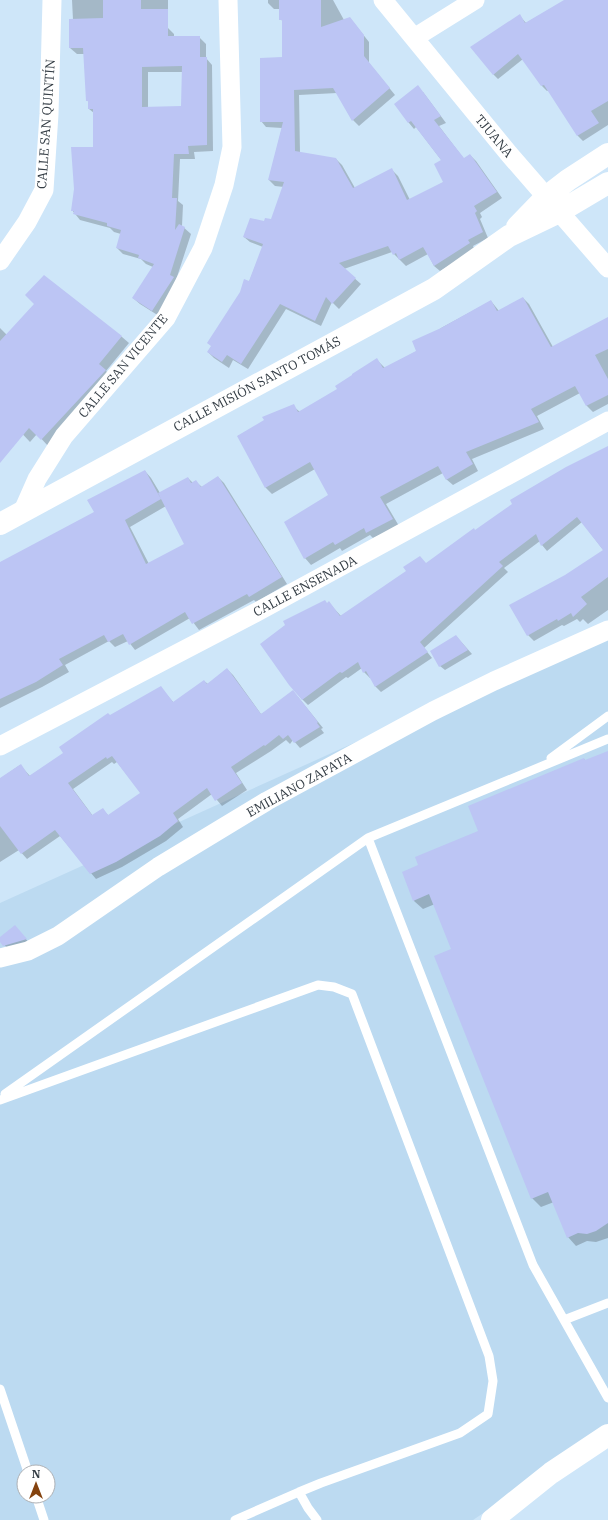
<svg xmlns="http://www.w3.org/2000/svg" width="608" height="1520" viewBox="0 0 608 1520" font-family="'IBM Plex Serif',serif">
	<style>
		.built { fill: #bcdaf1; fill-rule: evenodd }
		.shadow { fill: #0003; fill-rule: evenodd }
		.building { fill: #bcc5f4; fill-rule: evenodd }
		.lines { fill: none; stroke-linecap: round; stroke-linejoin: round }
		.service { stroke: #fff; stroke-width: 9 }
		.minor { stroke: #fff; stroke-width: 19 }
		.tertiary { stroke: #fff; stroke-width: 22 }
		.labels { text-anchor: middle; dominant-baseline: central; stroke-width: 3.5; stroke-linejoin: round; paint-order: stroke }
		.street-label { font-size: 13px; fill: #343d45; stroke: #fff }
	</style>
	<rect width="100%" height="100%" fill="#cee6f9"/>
	<path class="built" d="M608,628V1429L473,1520H0V903ZM24,1472H48V1496H24Z"/>
	<path class="shadow" d="M72,0H168V28L174,34V37H199L206,44V58L212,65L213,151L194,152L195,159H180L178,201L183,205L182,226L191,234L176,280L159,316L140,304L133,298L153,267L146,264L141,259L123,254L117,248L121,234L114,232L110,228L80,220L72,210L94,148V113L89,109V103L87,100L84,54H77L70,48L73,20ZM148,72H183L182,107L148,108Z
		M268,0H333L344,20L350,18L369,42V63L395,95L359,126L353,120L337,93L299,95L300,153L336,159L342,165L355,188L392,170L398,176L410,200L444,182L442,161L416,127L414,129L409,123L396,105L423,92L446,123L439,126L464,159L470,155L476,161L502,198L480,213L482,217L480,219L488,238L473,246L475,250L440,271L434,266L428,254L406,266L392,252L344,269L361,284L339,309L332,302L321,326L286,309L248,369L233,360L229,368L214,358L208,352L249,282L263,247L250,242L244,237L264,222L272,220L284,187L275,186L269,180L282,128L266,127L261,121L284,58V22L280,19V9H274L268,3Z
		M566,0H608V125L583,141L578,136L549,90L547,91L542,86L523,59L498,79L493,74L520,16L526,23Z
		M44,276L122,337L129,343L106,371L113,378L48,446L37,434L30,442L0,410V328L7,335L35,304Z
		M523,298L529,304L553,347L608,318V404L593,412L587,406L580,393L537,416L544,429L472,459L478,471L453,485L446,479L443,473L386,504L399,526L373,538L370,535L342,551L340,548L311,565L305,558L330,495L315,469L272,494L266,488L238,436L293,406L300,412L338,390L377,360L385,368L417,351L441,328L491,301L499,311Z
		M608,447V610L588,624L583,619L580,622L577,619L564,626L562,625L534,641L528,635L565,576L604,551L582,522L547,551L542,545L540,541L504,568L508,572L424,648L432,658L381,692L375,686L371,677L370,678L364,672L362,668L348,678L346,677L308,705L301,698L327,604L329,603L341,616L426,564L475,531Z
		M145,471L151,478L160,493L188,478L193,483L195,481L202,487L218,477L224,483L287,584L256,602L254,600L199,630L190,618L135,650L128,641L115,647L109,641L65,665L69,672L42,687L0,708V570L95,512ZM166,506L186,544L149,564L130,527Z
		M456,636L472,654L445,670L440,666Z
		M227,669L233,675L261,714L298,697L323,728L321,729L324,733L300,748L293,740L290,744L286,740L271,751L236,773L247,790L222,806L212,794L178,819L183,827L166,841L122,867L96,879L60,836L27,859L19,850L0,862V779L20,765L30,776L65,753L110,716L161,688L174,703L204,681L208,684ZM112,762L114,764L117,762L142,794L109,816L103,810L93,816L73,789Z
		M608,752V1238L596,1242L587,1241L576,1246L568,1237L554,1202L541,1207L532,1198L453,949L435,904L423,909L414,901L420,866L480,832L584,759L586,761Z
		M19,931L30,944L9,950L0,940V939Z"/>
	<path class="building" d="M103,0H141V9H168V36H200V57H207V145L188,146L189,154H174L172,198H177L175,230L179,224L185,227L170,275L174,277L152,311L132,298L154,264L138,258L139,255L116,248L121,230L107,226V223L73,214L74,211H71L74,189L71,147H93V109H88V101H86L83,48H69V19L103,18ZM182,66L181,106L142,107V67Z
		M279,0H321V27L350,17L364,35V56L390,88L352,121L333,88L294,90L295,151L336,158L353,188L392,168L407,200L443,182L434,164L441,160L411,121L408,123L394,104L418,85L441,116L434,120L464,158L470,154L497,192L474,206L477,211L475,213L483,232L468,240L470,243L434,266L423,247L399,260L396,253L393,255L388,246L339,263L356,278L332,304L326,297L315,321L280,304L241,364L227,355L222,362L207,352L211,346L207,343L240,292L244,279L249,281L263,244L243,237L250,218L264,221L265,218L271,219L284,182L268,180L283,122H260V58L282,57V20H279Z
		M564,0H608V101L591,111L599,123L577,136L544,85L541,86L518,54L493,75L470,47L520,14L525,23Z
		M44,275L122,336L99,364L106,370L41,440L29,428L0,463V341L34,304L25,295Z
		M523,297L551,347L608,317V349L595,355L608,379V395L586,406L575,386L531,409L539,422L466,452L473,464L446,480L438,466L380,497L393,519L366,533L364,528L335,545L333,542L304,559L284,522L328,495L310,462L265,488L237,436L264,420L262,417L294,404L298,412L337,389L335,386L352,375V374L377,358L383,368L416,351L412,341L441,328L491,300L497,311Z
		M608,446V577L581,597L587,604L573,617L571,613L558,621L557,619L527,636L509,605L565,575L603,550L577,517L541,546L536,534L499,562L503,566L420,642L428,652L375,687L366,671L363,673L358,662L342,673L340,672L302,700L289,685L260,644L285,625L283,621L325,600L327,603L329,601L340,616L406,571L403,567L420,556L426,563L474,528L475,530L512,504L510,500L566,467Z
		M145,470L161,499L125,520L146,564L184,544L158,493L188,477L191,483L196,480L201,487L218,476L282,577L249,597L247,594L192,624L185,612L129,645L123,634L108,642L104,635L59,659L63,665L36,682L0,699V562L94,512L87,500Z
		M456,635L468,650L439,667L430,651Z
		M227,668L261,714L293,690L318,722L317,723L320,727L294,743L288,735L283,739L279,735L265,746L264,745L231,767L242,783L215,801L207,788L173,813L178,821L160,836L116,862L90,874L55,830L21,854L0,826V778L21,764L29,776L63,753L59,747L108,713L110,715L161,686L173,702L204,680L207,684ZM112,756L140,793L108,815L103,808L92,815L68,783L106,757L107,759Z
		M608,751V1223L596,1231L587,1234L578,1233L567,1238L548,1192L531,1199L434,956L451,949L429,894L413,901L402,872L418,865L415,857L478,831L468,806L584,758L585,760Z
		M15,925L27,939L3,946L0,942V937Z"/>
	<g class="lines">
		<path class="service" d="M608,739L368,838L533,1265L608,1398
			M551,758L608,716
			M5,1094L368,838
			M0,1100L318,985L334,987L352,994L489,1356L493,1381L488,1414L460,1433L321,1483L299,1492L308,1508L317,1520
			M564,1320L608,1303
			M0,1389L28,1472
			M36,1496L44,1520
			M235,1520L299,1492"/>
		<path class="minor" d="M383,0L509,154L608,268
			M414,38L475,0
			M0,261L27,222L44,190L49,114L52,0
			M22,513L37,479L64,436L166,318L203,248L224,185L232,147L228,0
			M0,746L255,613L608,421
			M0,958L28,951L58,936L158,867L267,801L433,711L494,681L608,630"/>
		<path class="tertiary" d="M517,227L546,197L568,180L608,154
			M0,524L434,289L509,236L559,212L608,183
			M492,1520L551,1473L608,1435"/>
	</g>
	<g class="labels">
		<g class="street-label">
			<text transform="translate(46 124) rotate(-86)">CALLE SAN QUINTÍN</text>
			<text transform="translate(494 136) rotate(50)">TJUANA</text>
			<text transform="translate(123 366) rotate(-50)">CALLE SAN VICENTE</text>
			<text transform="translate(257 384) rotate(-28)">CALLE MISIÓN SANTO TOMÁS</text>
			<text transform="translate(305 586) rotate(-28)">CALLE ENSENADA</text>
			<text transform="translate(299 785) rotate(-29)">EMILIANO ZAPATA</text>
		</g>
	</g>
	<g transform="translate(36 1484)"><circle r="19" fill="#ffffff" stroke="#aeb1b5"/>
	<path d="M0-3L7 15L0 10L-7 15Z" fill="#84430f"/>
	<text y="-6" font-size="11" font-weight="bold" text-anchor="middle" fill="#343d45">N</text>
	</g>
</svg>
